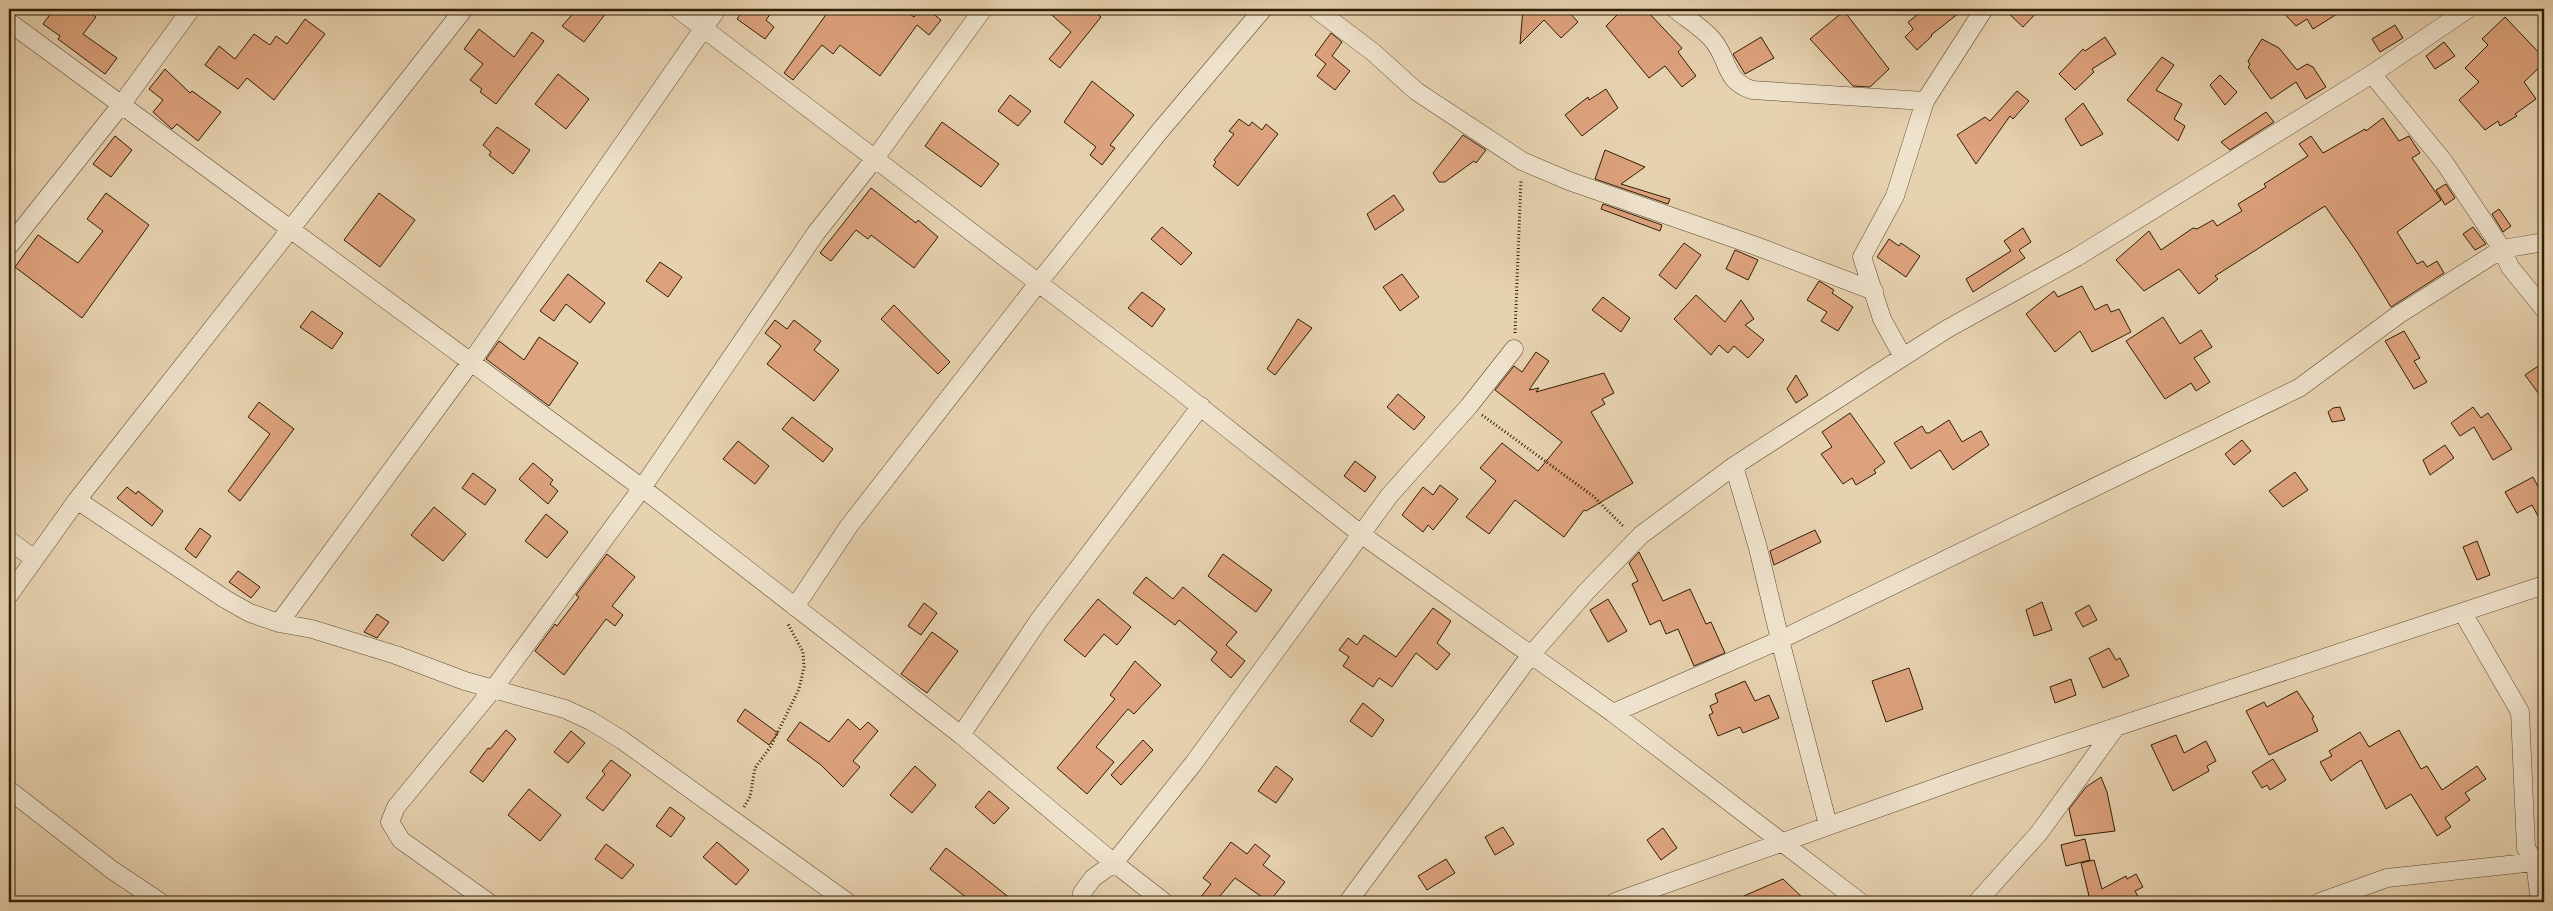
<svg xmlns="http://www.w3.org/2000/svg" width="2553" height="911" viewBox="0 0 2553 911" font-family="Vollkorn,serif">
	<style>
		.building { fill: #dda27d; stroke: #2f1e04 }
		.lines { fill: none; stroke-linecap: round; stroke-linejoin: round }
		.minor-casing { stroke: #5d4b2f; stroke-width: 19 }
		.path { stroke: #2f1e04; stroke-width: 3; stroke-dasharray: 1 2.5; stroke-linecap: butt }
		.minor { stroke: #efe2cc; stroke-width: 18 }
	</style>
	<rect width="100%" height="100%" fill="#e7d2b0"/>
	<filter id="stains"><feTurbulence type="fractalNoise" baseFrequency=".004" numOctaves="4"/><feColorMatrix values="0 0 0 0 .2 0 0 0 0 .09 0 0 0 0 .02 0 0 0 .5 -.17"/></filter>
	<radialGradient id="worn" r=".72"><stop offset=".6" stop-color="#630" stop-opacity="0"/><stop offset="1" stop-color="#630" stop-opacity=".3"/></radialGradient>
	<path class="building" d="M54,9H84L96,17L83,34L117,58L105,74L58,39L60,36L43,24Z
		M577,9H609L584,42L562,26Z
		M744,9H774L766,20L774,27L765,39L737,19Z
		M830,9H903L914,17L921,9H927L941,20L929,35L917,25L880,76L840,45L833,54L822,45L793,80L784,73Z
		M1045,9H1091L1101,17L1060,68L1049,59L1071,32Z
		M1523,9H1566L1578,22L1561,38L1544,20L1520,44Z
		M1623,9H1645L1682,48L1678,52L1696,76L1682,87L1665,66L1649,78L1606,26Z
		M1925,9H1964L1931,35L1932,36L1917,50L1905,37L1913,29L1908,22Z
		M2004,9H2040L2023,27Z
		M2280,9H2345L2313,29L2307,19L2296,26Z
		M1844,11L1889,69L1870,87L1853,86L1810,39Z
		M2505,17L2544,58V63L2524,82L2536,99L2515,114L2517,116L2500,126L2498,121L2485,130L2459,100L2479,82L2465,68L2488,45L2482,39Z
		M305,19L325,34L274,100L247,78L238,89L205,65L219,46L235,59L254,34L270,45L276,36L287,44Z
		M2395,25L2403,38L2380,52L2372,39Z
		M479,29L514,57L532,32L544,41L496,104L480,92L482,89L470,80L483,64L464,49Z
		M1331,33L1342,42L1332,56L1350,71L1335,90L1317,76L1326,64L1315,55Z
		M1761,37L1774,58L1745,74L1733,54Z
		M2105,37L2116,54L2092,69L2094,72L2075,90L2059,74L2083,49L2085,51Z
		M2262,39L2279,48L2297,70L2307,64L2313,67L2326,87L2306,99L2296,82L2271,99L2248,67L2250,65L2248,61Z
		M2444,42L2455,56L2435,69L2426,56Z
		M2162,57L2174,65L2156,90L2182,104L2174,119L2185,126L2178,141L2127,100Z
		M165,69L190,93L192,91L221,112L198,141L177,124L172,129L153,112L163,100L149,89Z
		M558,74L589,99L566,129L535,104Z
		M2220,75L2237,92L2225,105L2210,85Z
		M1092,81L1134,115L1110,145L1115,148L1102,165L1090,155L1096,147L1064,122Z
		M1606,89L1618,108L1582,136L1565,115L1588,97L1589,100Z
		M2017,91L2029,101L2013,119L2010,116L1976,164L1957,135L1985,117L1990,121Z
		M1010,95L1031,111L1018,126L998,111Z
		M2083,103L2103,134L2081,146L2065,119Z
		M2266,112L2274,122L2230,150L2221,142Z
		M2383,118L2399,141L2409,136L2420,153L2412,158L2441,200L2397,232L2417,264L2423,261L2427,267L2437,261L2444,273L2391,307L2357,252L2325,206L2215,276L2218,279L2199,294L2179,269L2144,291L2116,260L2149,231L2161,250L2193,228L2197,229L2213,220L2217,226L2242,211L2238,204L2266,187L2264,184L2308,156L2299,144L2311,136L2323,153L2365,129L2366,131Z
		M1239,119L1249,126L1252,122L1262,130L1266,124L1278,134L1238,186L1213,166L1216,162L1214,160L1234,134L1229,131Z
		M942,122L999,164L981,187L925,146Z
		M497,127L530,150L513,174L489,155L491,152L483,145Z
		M1463,135L1486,150L1476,163L1474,161L1445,182H1439L1433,173Z
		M115,136L132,150L111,177L93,164Z
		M1605,150L1645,167L1621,184L1670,199L1668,204L1595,179Z
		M2446,184L2455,198L2445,205L2436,190Z
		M871,188L916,223L918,220L938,237L914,268L871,235L868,239L856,230L831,261L820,253Z
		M106,193L149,225L82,318L15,267L38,235L78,263L103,231L87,219Z
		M379,193L415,220L380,267L344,240Z
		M1394,195L1404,210L1375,230L1367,214Z
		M1603,204L1662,225L1660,231L1601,209Z
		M2499,209L2511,226L2503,232L2492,214Z
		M1162,227L1192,253L1181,265L1151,239Z
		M2473,227L2486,244L2475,250L2463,234Z
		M2023,228L2031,242L2019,250L2025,258L1973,292L1966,279L2011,251L2004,241Z
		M1889,239L1899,246L1901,243L1920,256L1906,277L1877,257Z
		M1684,243L1701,255L1676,289L1659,275Z
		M1735,250L1758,260L1748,280L1726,269Z
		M660,262L682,277L668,297L646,281Z
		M568,274L605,303L590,323L566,304L554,321L540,311Z
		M1402,274L1419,297L1400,311L1383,287Z
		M1819,281L1834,290L1832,293L1853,307L1838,331L1821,321L1827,312L1807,300Z
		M2082,286L2095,310L2107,304L2111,312L2119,309L2131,332L2092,352L2080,331L2055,352L2026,314L2054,291L2058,297Z
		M1142,292L1165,309L1152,327L1128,308Z
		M1696,295L1725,322L1741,300L1754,319L1745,325L1764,340L1748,358L1734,346L1728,353L1719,345L1711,355L1674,319Z
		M1603,297L1630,318L1621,332L1592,310Z
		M894,305L950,362L938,374L881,319Z
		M312,311L343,333L332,349L300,327Z
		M2163,317L2180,344L2201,330L2212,347L2194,358L2210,382L2196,391L2191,383L2165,399L2126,341Z
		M1298,319L1312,328L1275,375L1267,369Z
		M775,320L787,329L794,320L821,341L814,350L839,370L814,401L767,364L781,346L765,333Z
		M2404,331L2420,358L2414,361L2427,382L2414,389L2385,341Z
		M539,337L578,363L549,406L486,359L499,341L524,360Z
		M1536,352L1549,361L1529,390L1539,388L1536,392L1604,373L1614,393L1602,399L1605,404L1591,412L1633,483L1586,511L1584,510L1564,537L1515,500L1489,534L1466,517L1496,481L1480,468L1502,443L1538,471L1562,442L1495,390L1514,366L1522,372Z
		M2544,362V401L2525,375Z
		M1796,375L1808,395L1796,403L1787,389Z
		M1398,394L1425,417L1414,430L1387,407Z
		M259,402L294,429L240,501L228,491L270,434L248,417Z
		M2340,407L2345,420L2332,422L2328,412L2333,408Z
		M2473,407L2481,418L2488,413L2512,449L2493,460L2474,427L2460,436L2451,423Z
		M1850,413L1885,462L1874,470L1876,473L1856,485L1852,478L1843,484L1821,454L1832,447L1822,432Z
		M792,417L833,449L823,462L782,429Z
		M1949,420L1962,442L1981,431L1989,445L1953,470L1940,450L1911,469L1894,443L1922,426L1926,433H1929Z
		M2242,440L2251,451L2234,465L2225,454Z
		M738,441L769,466L755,484L723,459Z
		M2445,445L2454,458L2430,475L2423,460Z
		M1355,461L1376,477L1365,492L1344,476Z
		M533,463L553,480L550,484L558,491L548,504L519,479Z
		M2295,472L2308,490L2283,507L2269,491Z
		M473,473L496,490L485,505L462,488Z
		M2533,477L2544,498V527L2532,505L2517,513L2505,492Z
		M1440,485L1458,499L1433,530L1428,525L1423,532L1402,515L1423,487L1433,495Z
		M127,487L136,494L138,491L163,511L152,526L117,498Z
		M434,507L466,534L443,561L411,535Z
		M546,514L568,532L547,558L525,541Z
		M200,528L211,536L196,558L185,549Z
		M1815,530L1821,542L1774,565L1770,551Z
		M2477,541L2490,575L2477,580L2463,547Z
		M1639,552L1663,601L1690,589L1706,624L1711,622L1725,653L1694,666L1678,629L1666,634L1660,620L1650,625L1632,584L1638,581L1629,563Z
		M607,554L635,577L612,606L623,615L615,626L606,619L564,675L535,651L555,624L557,626L579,597L576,595Z
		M1223,554L1272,590L1256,612L1208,576Z
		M238,571L260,587L251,598L229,582Z
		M1146,577L1173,599L1183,587L1237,632L1226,645L1245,661L1231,678L1211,660L1217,652L1179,620L1175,625L1133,593Z
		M1098,599L1131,627L1117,645L1104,634L1085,657L1064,640Z
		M1608,599L1627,631L1608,642L1590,610Z
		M2042,602L2052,630L2034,636L2026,610Z
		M924,603L937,613L921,635L908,626Z
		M2089,605L2097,620L2083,627L2075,613Z
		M1433,608L1451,621L1437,643L1450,654L1437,670L1416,653L1392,687L1379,678L1373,687L1343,666L1349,657L1339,650L1348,638L1357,645L1364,635L1396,657Z
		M377,614L389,622L377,638L364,632Z
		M932,632L958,651L927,693L901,674Z
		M2109,648L2116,660L2120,658L2129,676L2103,688L2089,658Z
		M1135,661L1161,685L1134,714L1128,709L1096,747L1114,762L1087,794L1057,768L1115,699L1110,695Z
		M1909,668L1923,709L1886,722L1872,681Z
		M2071,679L2076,695L2055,703L2050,687Z
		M1745,681L1755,701L1769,695L1779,718L1743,733L1740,727L1718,736L1709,715L1713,713L1710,706L1718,702L1715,694Z
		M2297,691L2314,717L2312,718L2318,731L2269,755L2246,711L2264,702L2267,707Z
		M1363,703L1384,720L1372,737L1350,721Z
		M745,709L778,733L769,745L737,721Z
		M848,719L860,730L868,722L878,731L853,761L860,767L843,787L821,765L787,740L800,722L829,742Z
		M506,730L516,739L483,782L470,772L488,748L490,749Z
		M2399,730L2421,769L2427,766L2442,790L2477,766L2486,779L2465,793L2470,800L2445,818L2451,827L2437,836L2411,794L2386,809L2361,760L2331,781L2320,762L2332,756L2329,751L2360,732L2369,747Z
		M571,731L585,743L568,763L554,752Z
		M2176,735L2184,753L2206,741L2216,761L2207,766L2209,771L2173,791L2151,745Z
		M1143,740L1153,750L1121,785L1111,775Z
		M2273,759L2286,780L2270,790L2267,785L2262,788L2252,772Z
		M611,760L631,775L603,811L586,798L605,774L602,771Z
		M915,766L936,785L912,813L890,795Z
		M1276,766L1293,779L1276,803L1258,791Z
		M2101,777L2107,792L2115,831L2075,836L2069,809L2086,787Z
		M529,789L561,815L540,841L508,815Z
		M989,791L1009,808L994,824L975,807Z
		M670,807L685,818L671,837L656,826Z
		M1503,827L1514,844L1495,855L1485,837Z
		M1663,828L1677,848L1661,860L1647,840Z
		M2085,839L2090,860L2066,866L2061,845Z
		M717,842L749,870L736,885L703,857Z
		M1231,842L1247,854L1255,844L1270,856L1263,865L1285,882L1269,902L1235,878L1215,902H1197L1211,884L1203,878Z
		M606,844L634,865L622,879L595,859Z
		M946,848L972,868L1015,902H972L930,869Z
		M1446,859L1455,873L1427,890L1418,876Z
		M2094,860L2102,889L2126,876L2127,879L2136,874L2143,887L2135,891L2141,902H2077L2089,896L2081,863Z
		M1783,879L1807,902H1730Z"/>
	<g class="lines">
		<defs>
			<path id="minor" d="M678,9L1174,386L1362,535L1613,713L1860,902
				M1316,9L1373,52L1416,91L1522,161L1569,181L1756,246L1874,291
				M1675,9C1686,18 1701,27 1711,38C1730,58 1722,80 1752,90L1925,101
				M9,22L642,488L961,735L1114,863L1164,902
				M2372,74L2444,162L2502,249L2510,267L2544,309
				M9,246L121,105L191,9
				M1903,357L1882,319L1862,257L1895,196L1925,101L1984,9
				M1734,466L1758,548L1780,640L2299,388L2398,315L2502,249L2544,242
				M77,500L225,599L250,613L279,623L312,629L396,655L465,681L565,709L591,721L622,740L847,902
				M9,540L34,559
				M9,595L77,500L464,9
				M795,607L849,526L1039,282L1159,132L1263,9
				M2463,613L2520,712L2526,848L2535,862L2540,902
				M279,623L471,362L717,9
				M1613,713L1780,640L1828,825
				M961,735L1039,620L1201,406
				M9,790L112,870L160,902
				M488,902L401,840L390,822L396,807L494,688L642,488L816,233L876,157L983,9
				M1083,902L1082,893L1093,878L1114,863L1193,764L1389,496L1469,406L1514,349
				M1348,902L1530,656L1586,592L1641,535L1734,466L1903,357L1947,329L2077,257L2372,74L2468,9
				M1615,902L1974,774L2544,585
				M1977,902L2039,833L2116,727
				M2320,902L2387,878L2544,861"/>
		</defs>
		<use href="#minor" class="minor-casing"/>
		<path class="path" d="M1515,333L1521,179
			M1482,415L1593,496L1624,527
			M744,807L750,797L755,768L771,746L799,689L804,667L803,652L788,624"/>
		<use href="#minor" class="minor"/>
	</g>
	<rect width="2553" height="911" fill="none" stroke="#e7d2b0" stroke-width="30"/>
	<rect x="10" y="10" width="2533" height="891" fill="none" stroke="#2f1e04" stroke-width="2.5"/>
	<rect x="15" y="15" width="2523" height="881" fill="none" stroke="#2f1e04"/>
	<rect width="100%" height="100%" filter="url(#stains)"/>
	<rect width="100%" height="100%" fill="url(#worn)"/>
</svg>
